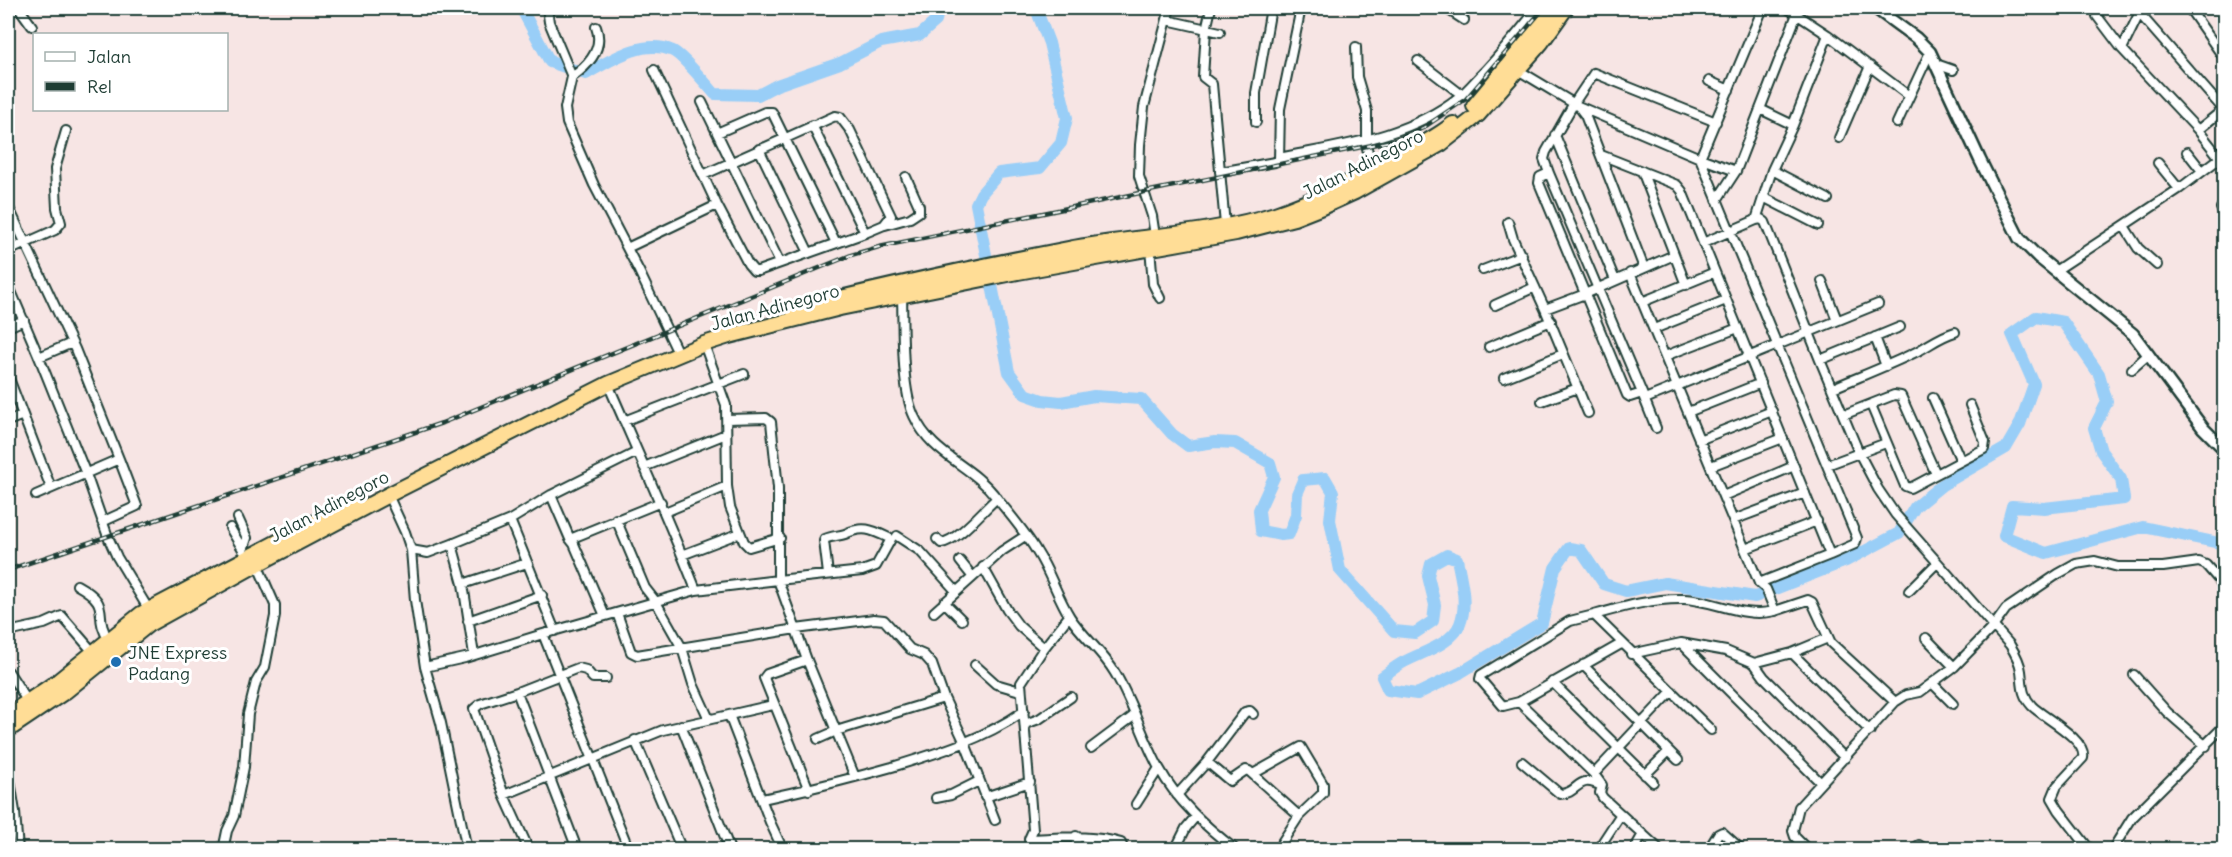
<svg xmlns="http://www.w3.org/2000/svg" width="2232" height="857" viewBox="0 0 2232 857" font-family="Delius,sans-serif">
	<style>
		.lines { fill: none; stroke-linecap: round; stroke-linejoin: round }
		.river { stroke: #99cef7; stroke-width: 12 }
		.street-casing { stroke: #1f3d34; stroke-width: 12 }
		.secondary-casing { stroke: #1f3d34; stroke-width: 15 }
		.highway-casing { stroke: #1f3d34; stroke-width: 18 }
		.street { stroke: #fff; stroke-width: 8 }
		.secondary { stroke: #fff; stroke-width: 10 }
		.highway { stroke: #ffdd96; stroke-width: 14 }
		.rail-casing { stroke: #1f3d34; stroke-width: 4.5 }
		.rail { stroke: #fff; stroke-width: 2; stroke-dasharray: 7; stroke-linecap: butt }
		.poi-dot { fill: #1f6fb2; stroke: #fff; stroke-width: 2 }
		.labels { text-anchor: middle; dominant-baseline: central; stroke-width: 6; stroke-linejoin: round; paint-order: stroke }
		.street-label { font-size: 18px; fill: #1f3d34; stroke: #fff }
		.poi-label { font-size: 18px; fill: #1f3d34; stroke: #fff; text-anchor: start }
	</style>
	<rect width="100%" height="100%" fill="#f7e5e4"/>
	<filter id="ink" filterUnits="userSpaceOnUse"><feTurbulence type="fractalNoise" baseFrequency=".0167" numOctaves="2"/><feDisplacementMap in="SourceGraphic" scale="12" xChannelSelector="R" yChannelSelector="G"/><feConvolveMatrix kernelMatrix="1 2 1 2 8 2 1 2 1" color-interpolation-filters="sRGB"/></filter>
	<g filter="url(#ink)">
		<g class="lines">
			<path class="river" d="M521,8L550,62L586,74C611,60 643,38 673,51C682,55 707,85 715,94L758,95L777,85L840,63L881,42L920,35L936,21L938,8
				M1040,8L1038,14L1049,43L1067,118L1061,143L1040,168L999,173L981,194L976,204L1009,372L1025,394L1042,400L1061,402L1094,396L1141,399L1172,434L1188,446L1215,442L1235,443L1270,463L1274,477L1259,510L1261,531L1281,535L1289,534L1296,515L1297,494L1303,480L1325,478L1333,492L1330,520L1340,570L1394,631L1415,633L1433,621L1435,605L1428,576L1431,564L1447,555L1457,559C1461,579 1468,604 1460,624C1452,645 1419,653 1402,663C1395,667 1389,672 1382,677L1388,690L1417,694L1460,673L1542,623L1555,568L1569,548L1581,550L1604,584L1626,591L1665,583L1755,597L1846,561L1899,533L1915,507L1942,485L2006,448L2020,424L2034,384L2012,334L2036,317L2063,322L2099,374L2107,402L2094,428L2101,451L2121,479L2124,499L2044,508L2012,506L2004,536L2046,553L2143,527L2224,544"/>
			<defs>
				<path id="street" d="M19,8L32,26
					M547,8L549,22L572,77L565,108L567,123L594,185L639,271L675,347
					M1211,8L1206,30L1203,77L1212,84L1225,225
					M1763,8L1700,158L1736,171L1797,14
					M2189,8L2224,58
					M1447,9L1464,20
					M2139,13L2224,110
					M1167,20L1220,32
					M1828,35L1909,96
					M1356,47L1357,77L1367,111V148L1372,170
					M2122,49L2142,8
					M1418,61L1462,95
					M1936,64L1953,70
					M654,70L717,205L748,264L754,271H758L865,233L884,225L891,216L850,130L840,117L835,116L703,175
					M1518,70L1578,106L1700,158L1857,538L1855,544L1830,555L1759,583L1630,273
					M572,77C589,65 604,48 596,27
					M1709,81L1729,90
					M702,102L780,263
					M1579,107L1585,115L1644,268
					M1760,109L1793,125
					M1256,122V93L1271,8
					M1897,123L1930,52
					M812,125L865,233
					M2198,130L2224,109
					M717,133L765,112H772L836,243
					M1555,135L1615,280
					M1839,138L1870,66
					M759,149L809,253
					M2187,152L2202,171
					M1601,155L1677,185L1682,191L1830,555
					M2224,155L2220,158L2224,163
					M1279,158C1343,145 1407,138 1459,97C1468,90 1475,81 1482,74C1502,53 1520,30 1538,8
					M2158,163L2179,189
					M1772,170L1793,125L1828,35L1787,8
					M1642,171L1686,285
					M1220,172L1275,162L1279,160L1280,109L1301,8
					M1549,173L1544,159L1546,152L1574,103L1594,73L1716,122
					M1763,197L1818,225
					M1828,199L1772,170L1756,220L1761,219L1765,222L1820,360L1859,453L1878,489L1895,514L2010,645C2015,653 2020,662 2021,671C2023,686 2021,694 2032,706C2044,718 2087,739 2083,758L2057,786L2052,798L2059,810L2090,850
					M1717,200L1736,171
					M2224,203L2221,208L2224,215
					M8,206L75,349L119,459L36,495
					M1508,222L1513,239L1545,309L1585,294L1674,255
					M885,225L910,218L919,212V206L906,177
					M2124,226L2138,248L2157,265
					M1155,236L1152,216L1139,176L1140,145L1144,107L1170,8
					M1703,243L1756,220
					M1150,247L1153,284L1160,298
					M627,248L717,205
					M8,251L55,230L61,223L57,208L55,169L66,131
					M1483,270L1522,255
					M2055,271L2179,189L2220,158L2198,130L2122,49L2097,16L2096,8
					M1822,281L1837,320
					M8,284L39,357L86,474L108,537L117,557L149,610
					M902,295C903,327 901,388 914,416C932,456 971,464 996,497C1010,515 1026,533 1037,552C1050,572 1057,596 1070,617C1083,637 1103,652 1115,673C1133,703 1142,737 1159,768C1177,801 1206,827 1236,850
					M1642,302L1715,272
					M1495,305L1535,287
					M1545,309L1588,413
					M8,327L24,320
					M1654,329L1726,300
					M1875,337L1886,366
					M704,344L726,405L727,486L730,507L744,542L749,547L780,538
					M1489,347L1551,321
					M1665,356L1738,328
					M39,357L72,343
					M1820,360L1900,327
					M2132,369L2149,354
					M8,376L51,488
					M1504,378L1563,354
					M608,384C638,453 669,521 696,590
					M1833,388C1861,376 1890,365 1918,351C1931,344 1941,336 1955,332
					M1642,393L1630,397L1627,395L1539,183L1540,177L1549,173L1642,393L1656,428
					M1933,398L1961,461
					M1645,399L1878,304
					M1542,401L1578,388
					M1871,405L1905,486L1910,488L1984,449L1985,442L1970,405
					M1688,412L1761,383
					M1843,415L1894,395L1901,396L1936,474
					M727,419L766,418L771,422L778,488V580L862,571L876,566L891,539C872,530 864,525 845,534C839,536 831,536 825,539L824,541L828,574
					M8,421L23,415
					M624,421L744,374
					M1699,440L1772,411
					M1827,465L1886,443
					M1711,466L1783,438
					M644,467L726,434
					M388,495L405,532L411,550L415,600L425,667L465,658L543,634
					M551,495L570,539L574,544L605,616
					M1723,496L1794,466
					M665,512L727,486
					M238,518L247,538L243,550
					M616,519L645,588L656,602L682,648L693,684L709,719
					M510,520L555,631
					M1733,520L1805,493
					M102,522L137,506L119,459
					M230,528L245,553
					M897,536L920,551L956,591
					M570,539L661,502
					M937,539L941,543C958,541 983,510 997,498
					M1745,549L1817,521
					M411,550L428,553L452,544
					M682,555L740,533
					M960,561L972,576
					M983,567L1007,610L1019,626L1044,648
					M463,584L527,563
					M77,585C115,606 91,614 109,640
					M1909,591L1937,563
					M944,602L962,620
					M1775,611L1808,600L1812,602L1831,643L1895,702L1906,695L1920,692L1954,667L1993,627L2006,609L2058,574L2076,564L2095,561L2118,567H2163L2199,562L2206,565L2224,586
					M934,612L1002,551L1025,536
					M617,613L631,652L637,655L796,629L874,619L884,620L910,649L924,655L932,664L944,698L965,743L995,820
					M468,621L542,595
					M8,632L44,624L62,616L93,652
					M1926,638L1954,667
					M1621,644L1519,702L1594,774L1602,785L1600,793L1603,798L1660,850
					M1682,644L1820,782
					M1792,653L1870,731
					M1631,654L1681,643L1726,651L1754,663L1792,653L1828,638
					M474,655L463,584L452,544L510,520L551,495L637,452
					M807,660L767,674L764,678L809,790
					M1754,663L1764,677L1845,758
					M975,665L996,684L1020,691
					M1583,665L1678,760
					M425,667L441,723L467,850
					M8,671L28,702
					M2134,675L2167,712L2206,746
					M1552,682L1653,782
					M1932,683L1953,704
					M517,692L577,849
					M1519,702L1503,706L1480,679L1481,675L1570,621L1594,615
					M729,715L773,705
					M1025,724L1039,719L1071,697
					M681,725L730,850
					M1711,730L1594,615C1623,607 1654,598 1684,599C1715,600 1743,619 1775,611L1766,589L1759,583
					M818,739L836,731L944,698
					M635,740L682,850
					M1091,748L1135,715
					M1207,762L1245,712L1250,711L1253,714
					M1522,762L1560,794C1579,794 1577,773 1601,786
					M8,768L15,812L18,850
					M1253,774L1301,747L1323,784V793L1299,816L1277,850
					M1594,774L1672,691
					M1645,775L1669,751
					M504,795L663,730L729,715L770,822L783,850
					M1177,795L1207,762L1230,781L1246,770L1249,771L1299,816
					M985,797L1030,782
					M936,798L951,795L979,781
					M762,799C806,790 849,779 892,767C938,753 984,739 1024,711
					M1136,804L1159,768
					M1076,836V850
					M1029,839C1060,838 1091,834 1121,843L1124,850
					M1600,846L1621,814
					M223,850L227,831L234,816L244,767L248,714L256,682L265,667L275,616V605L257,564
					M529,850L504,795L474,709L480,704L517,692L578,668L586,670L593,678H606
					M629,850L543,634L696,590L778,580L807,660L855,777
					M1030,850L1029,839L1033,830L1021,683L1044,648L1069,616
					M1175,850L1186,828L1196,816
					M1634,850L1643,834
					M1708,850L1718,834L1722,832L1742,850
					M1808,850L1795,837L1793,831L1799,807L1895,702
					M1911,850L1919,845L1927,850
					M2112,850L2132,818L2224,726"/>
				<path id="secondary" d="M1875,8L1916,38L1930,52L1980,160L2019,238L2038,257L2133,334L2203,428L2224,449"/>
				<path id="highway" d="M1474,106L1555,8
					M793,310C884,286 976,267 1068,249C1136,236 1208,235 1275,214C1314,201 1350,182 1386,163C1409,151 1433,140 1453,124
					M8,715L58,681L141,614L353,502
					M8,730L66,691L149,624L263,561L388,495L608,384L704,344L729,336L840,308L1018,272L1236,233L1294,218L1322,207L1355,192L1441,144L1478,115L1541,43L1566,8"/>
			</defs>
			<use href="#street" class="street-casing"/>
			<use href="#secondary" class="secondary-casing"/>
			<use href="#highway" class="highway-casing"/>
			<use href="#street" class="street"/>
			<use href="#secondary" class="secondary"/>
			<use href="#highway" class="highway"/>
			<defs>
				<path id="rail" d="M8,570L442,423L851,255L879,247L1396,140L1423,128L1466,99L1544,8"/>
			</defs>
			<use href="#rail" class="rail-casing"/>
			<use href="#rail" class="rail"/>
		</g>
	</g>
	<circle class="poi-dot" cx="116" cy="662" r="6"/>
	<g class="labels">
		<g class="street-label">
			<text transform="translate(1363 164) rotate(-27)">Jalan Adinegoro</text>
			<text transform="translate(775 307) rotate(-15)">Jalan Adinegoro</text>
			<text transform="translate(329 506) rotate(-28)">Jalan Adinegoro</text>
		</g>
		<g class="poi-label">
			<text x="128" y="652">JNE Express<tspan x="128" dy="21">Padang</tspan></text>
		</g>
	</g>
	<rect width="2232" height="857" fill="none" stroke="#fff" stroke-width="30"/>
	<rect x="15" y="15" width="2202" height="827" fill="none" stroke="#1f3d34" stroke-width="2" filter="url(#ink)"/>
	<rect x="33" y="33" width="195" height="78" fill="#ffffff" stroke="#a5b1ae" stroke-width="1.5"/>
	<rect x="45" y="52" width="30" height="9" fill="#ffffff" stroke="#a5b1ae" stroke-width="1.5"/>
	<text x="87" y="63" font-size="18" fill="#1f3d34">Jalan</text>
	<rect x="45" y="82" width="30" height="9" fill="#1f3d34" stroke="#a5b1ae" stroke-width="1.5"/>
	<text x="87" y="93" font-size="18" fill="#1f3d34">Rel</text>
</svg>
